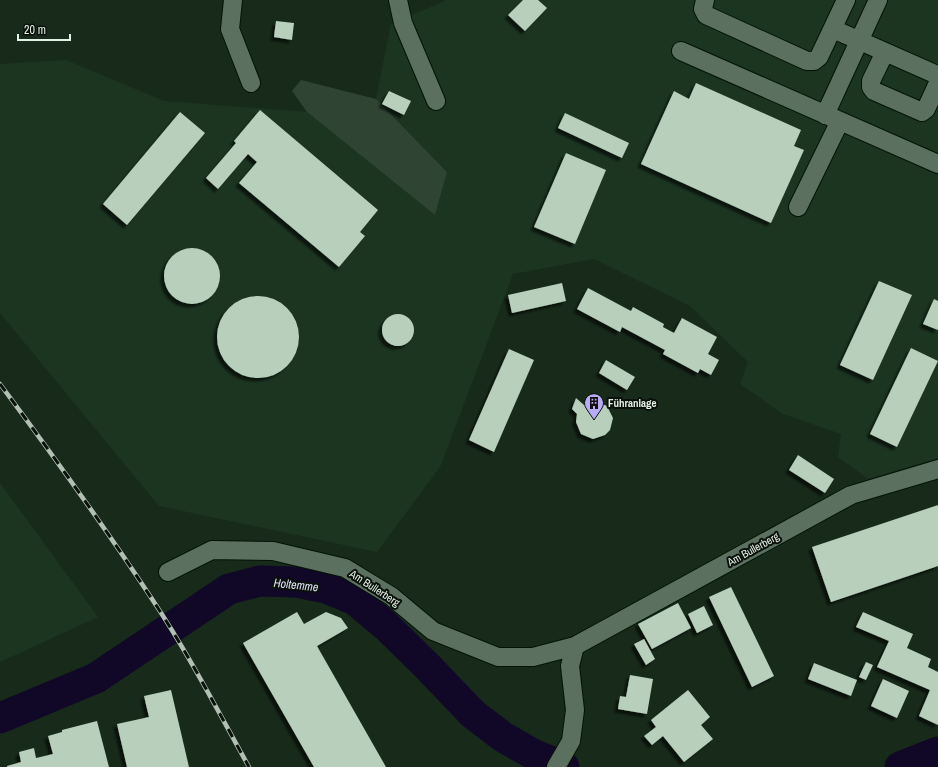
<svg xmlns="http://www.w3.org/2000/svg" width="938" height="767" viewBox="0 0 938 767" font-family="'Archivo Narrow',sans-serif">
	<style>
		.built { fill: #1c3521 }
		.green { fill: #304433 }
		.lines { fill: none; stroke-linecap: round; stroke-linejoin: round }
		.river { stroke: #100826; stroke-width: 31 }
		.building { fill: #b8d0bb; filter: url(#shadow) }
		.minor-casing { stroke: #031306; stroke-width: 20 }
		.minor { stroke: #5b705e; stroke-width: 18 }
		.rail-casing { stroke: #b2c0b4; stroke-width: 4.5 }
		.rail { stroke: #09110a; stroke-width: 3; stroke-dasharray: 9; stroke-linecap: butt }
		.labels { text-anchor: middle; dominant-baseline: central; stroke-width: 4; stroke-linejoin: round; paint-order: stroke }
		.poi-label { font-size: 11px; font-weight: bold; fill: #e4f1e6; stroke: #09110a; text-anchor: start }
		.street-label { font-size: 11px; fill: #e4f1e6; stroke: #09110a }
		.water-label { font-size: 12px; font-style: italic; fill: #e3dffa; stroke: #09110a }
	</style>
	<defs>
		<filter id="shadow"><feDropShadow dx="-3.5" dy="3.5" stdDeviation="1" flood-color="#0009"/></filter>
	</defs>
	<rect width="100%" height="100%" fill="#182b1b"/>
	<path class="built" d="M447,0H938V458L868,479L838,457L841,434L783,414L740,384L748,362L690,306L594,259L513,274L440,467L377,552L159,506L0,313V64L66,60L164,101L307,112L435,215L447,172L376,99L391,24Z
		M0,483L98,617L0,662Z"/>
	<path class="green" d="M301,80L376,99L447,172L435,215L307,112L292,91Z"/>
	<g class="lines">
		<path class="river" d="M0,718L96,678L229,589L260,581L296,582L326,588L355,600L385,625L426,665L473,714L503,737L533,754L564,767
			M900,767L938,752"/>
	</g>
	<path class="building" d="M523,0H538L547,8L525,31L508,15Z
		M276,21L294,23L292,40L274,37Z
		M696,83L801,130L794,146L804,150L771,223L641,164L674,91L689,99Z
		M389,91L411,101L404,115L382,104Z
		M260,110L378,210L360,232L365,236L339,267L239,183L257,162L248,154L218,189L206,178L236,143L234,141Z
		M180,112L205,133L127,225L103,204Z
		M565,113L629,143L622,158L558,128Z
		M566,153L606,170L575,244L534,227Z
		M164 276a28 28 0 1 1 56 0a28 28 0 1 1-56 0Z
		M879,281L912,295L873,380L840,365Z
		M562,283L566,301L512,313L508,295Z
		M588,288L631,311L633,307L664,324L663,327L674,333L682,318L717,337L708,354L719,360L711,375L700,369L698,373L663,354L665,350L622,327L620,332L577,309Z
		M217 337a41 41 0 1 1 82 0a41 41 0 1 1-82 0Z
		M934,299L938,301V330L923,324Z
		M382 330a16 16 0 1 1 32 0a16 16 0 1 1-32 0Z
		M911,348L938,361L897,447L870,434Z
		M509,349L534,360L494,452L469,440Z
		M606,360L635,377L627,390L599,373Z
		M576,398L584,405L595,401L607,406L613,418L610,430L605,435L593,439L581,434L576,422L577,414L572,409Z
		M798,455L834,479L825,493L789,470Z
		M938,505V566L831,602L812,547Z
		M731,587L774,676L752,687L709,597Z
		M678,603L691,628L652,649L638,624Z
		M704,606L713,625L697,633L688,614Z
		M297,612L304,624L326,612L341,618L348,628L317,646L386,767H314L243,643Z
		M863,612L913,634L907,648L931,659L928,667L938,672V725L919,716L930,690L877,667L889,641L856,627Z
		M644,639L655,659L646,665L634,644Z
		M866,662L873,665L866,680L859,677Z
		M814,663L857,680L851,696L808,679Z
		M630,675L653,679L647,714L618,709L620,696L626,697Z
		M883,679L909,691L897,718L871,706Z
		M171,690L189,767H127L117,724L149,717L144,696Z
		M688,690L710,717L701,725L713,739L684,762L663,736L652,745L644,736L656,727L651,720Z
		M97,721L109,767H7V766L21,762L19,752L34,748L36,758L53,754L48,736L62,732V730Z"/>
	<g class="lines">
		<defs>
			<path id="minor" d="M233,0L230,29L251,83
				M398,0L403,23L436,101
				M705,0L703,9L706,15L807,61H814L819,57L846,0
				M833,29L935,74L938,78
				M681,51L938,164
				M885,52L871,81V87L874,91L922,112L926,109L938,83
				M825,115L878,0
				M798,207L840,121
				M168,572L212,550L273,551L345,568L391,596L433,631L498,657H533L575,646L570,666L575,710L571,741L556,767
				M575,646L851,495L938,469"/>
		</defs>
		<use href="#minor" class="minor-casing"/>
		<use href="#minor" class="minor"/>
		<defs>
			<path id="rail" d="M0,384C52,454 104,526 152,599C188,653 218,711 249,767"/>
		</defs>
		<use href="#rail" class="rail-casing"/>
		<use href="#rail" class="rail"/>
	</g>
	<defs>
		<symbol id="building-pin" viewBox="-11 -11 22 30"><path d="M0 17L-7.5 6A9.5 9.5 0 1 1 7.5 6Z" fill="#b8abf7" stroke="#09110a"/><path d="M-4-6H4V6H1V3H-1V6H-4ZM-2.5-4.3h1.7v1.8h-1.7ZM.8-4.3h1.7v1.8H.8ZM-2.5-1h1.7V.8h-1.7ZM.8-1h1.7V.8H.8Z" fill="#111"/></symbol>
	</defs>
	<g fill-rule="evenodd">
		<use href="#building-pin" x="583" y="392" width="22" height="30"/>
	</g>
	<g class="labels">
		<g class="poi-label">
			<text x="608" y="403">Führanlage</text>
		</g>
		<g class="street-label">
			<text transform="translate(753 549) rotate(-29)">Am Bullerberg</text>
			<text transform="translate(375 588) rotate(33)">Am Bullerberg</text>
		</g>
		<g class="water-label">
			<text transform="translate(296 585) rotate(6)">Holtemme</text>
		</g>
	</g>
	<path d="M18 34v6h52v-6" fill="none" stroke="#e4f1e6" stroke-width="2"/>
	<text x="24" y="34" font-size="12" fill="#e4f1e6" stroke="#09110a" stroke-width="3" paint-order="stroke">20 m</text>
</svg>
